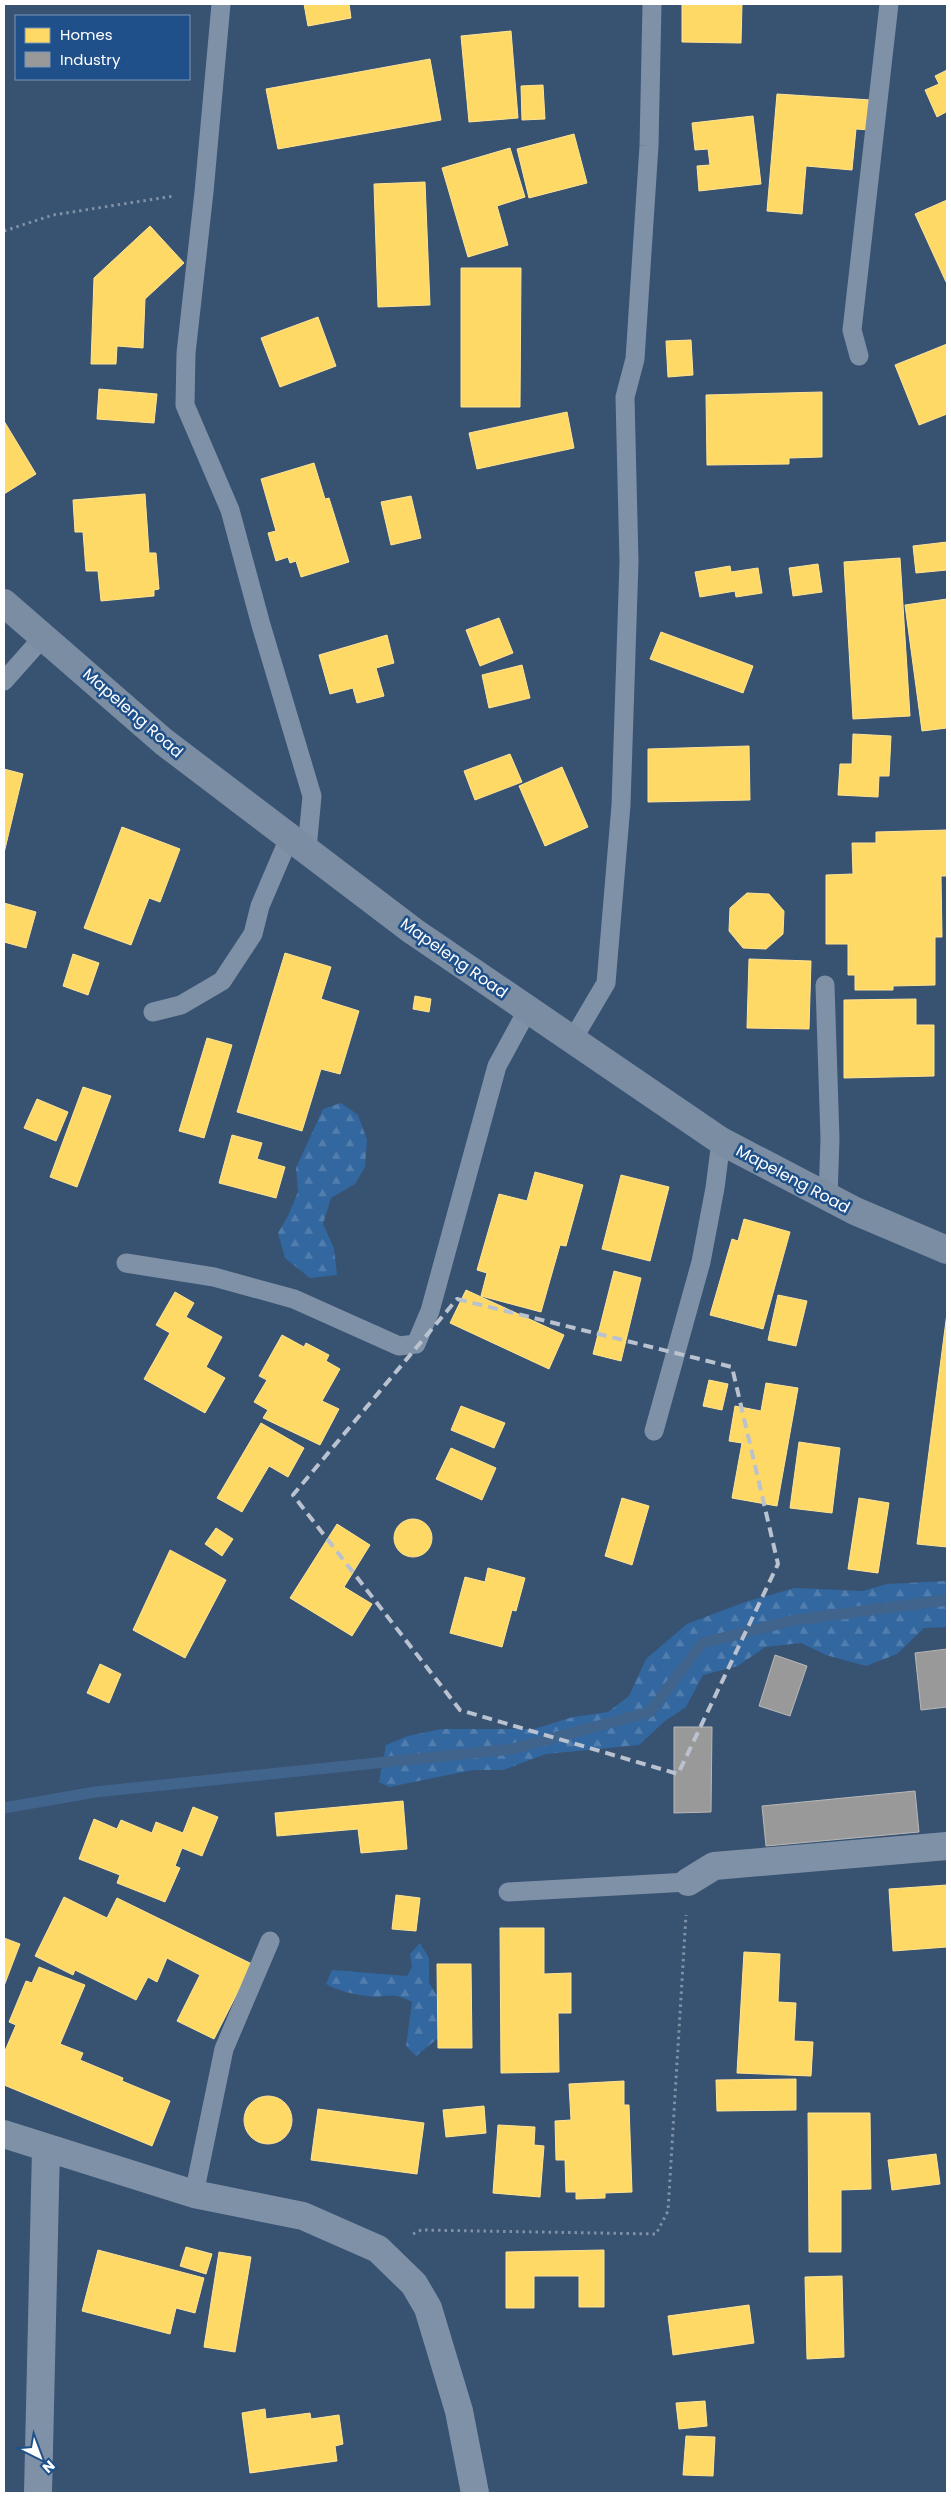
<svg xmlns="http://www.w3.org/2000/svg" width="951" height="2497" viewBox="0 0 951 2497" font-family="Poppins,sans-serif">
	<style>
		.forest { fill: url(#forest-firs) }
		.homes { fill: #ffd966; stroke: #ffe494 }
		.industry { fill: #999; stroke: #b8b8b8 }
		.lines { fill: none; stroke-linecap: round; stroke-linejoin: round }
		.stream { stroke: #41648d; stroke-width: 11 }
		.path { stroke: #7f91a6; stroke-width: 3; stroke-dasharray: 2.5 4; stroke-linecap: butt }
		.lane { stroke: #7f91a6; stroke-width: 19 }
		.street { stroke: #7f91a6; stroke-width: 28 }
		.secondary { stroke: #7a8da3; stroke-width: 28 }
		.marked { fill: none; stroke: #b9c2ce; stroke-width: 4; stroke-dasharray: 10 6; stroke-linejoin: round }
		.labels { text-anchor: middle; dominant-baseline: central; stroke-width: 5; stroke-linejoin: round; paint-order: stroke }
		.street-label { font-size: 16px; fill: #fff; stroke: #1f508a }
	</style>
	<defs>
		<pattern id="forest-firs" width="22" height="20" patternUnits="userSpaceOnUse" patternTransform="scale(1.25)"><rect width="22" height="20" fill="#3367a0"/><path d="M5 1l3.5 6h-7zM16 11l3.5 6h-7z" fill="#527eae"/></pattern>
	</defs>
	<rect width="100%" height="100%" fill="#385272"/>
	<path class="forest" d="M341,1103L358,1115L367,1140L365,1167L355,1184L331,1198L323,1224L334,1248L337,1275L310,1278L285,1258L278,1233L288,1216L298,1192L296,1168L323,1109Z
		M947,1581V1627L924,1628L897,1654L866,1666L826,1655L801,1643L765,1647L738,1666L703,1675L686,1707L665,1721L639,1745L546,1754L503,1770H473L389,1787L379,1782L386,1745L408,1736L441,1729H534L573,1717L608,1712L629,1696L646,1659L687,1624L745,1602L795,1588L863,1591L887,1584Z
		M420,1943L429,1958V1983L437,1995V2039L416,2056L406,2046L412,2002C391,1990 386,1999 367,1996C353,1994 338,1991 326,1984L332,1970L407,1976L412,1967L410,1954Z"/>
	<path class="homes" d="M304,4H349L351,18L308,26Z
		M682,4H742L741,43L682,42Z
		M511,31L518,118L469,122L461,36Z
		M430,59L441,120L278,149L266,89Z
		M947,70V115L946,112L937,117L925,90L939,84L935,76Z
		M543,85L545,119L522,120L521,86Z
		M777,94L871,100L869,130L856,129L852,170L806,166L802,214L767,211Z
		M753,116L761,184L699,191L697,166L710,165L708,149L695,150L692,123Z
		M574,134L587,183L529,198L517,149Z
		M510,148L525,197L497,206L508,245L468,257L442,168Z
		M425,182L430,305L378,307L374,184Z
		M947,200V282H946L915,214Z
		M150,226L184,263L145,299L143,348L117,346L116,364H91L94,278Z
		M461,268H521L520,407H461Z
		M318,317L336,366L280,387L261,338Z
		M691,340L693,375L668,377L666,341Z
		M947,344V414L919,425L895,365Z
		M99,389L157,394L154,423L97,419Z
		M822,392V457L789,458V464L707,465L706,395Z
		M567,412L574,448L477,469L469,433Z
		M4,421L36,474L4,494Z
		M314,463L325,499L329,498L349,562L301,577L296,561L290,563L288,557L276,561L268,533L276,531L261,479Z
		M145,494L149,553H156L159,589L154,590V596L101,601L98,571H86L83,532H75L73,500Z
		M411,496L421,538L391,545L381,502Z
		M947,542V570L916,573L913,546Z
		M900,558L910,716L853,719L844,562Z
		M818,564L822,592L793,596L789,568Z
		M730,566L731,572L758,568L762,593L736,597L735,591L700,597L695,572Z
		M947,599V728L922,731L905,605Z
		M499,618L513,653L480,666L466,630Z
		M661,632L753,666L743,693L650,659Z
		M387,635L394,663L376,668L384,696L357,703L353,688L330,694L319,655Z
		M522,665L530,698L489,708L482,675Z
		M853,734L891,736L889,776H879L878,797L838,795L840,764H852Z
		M749,746L750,800L648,802V749Z
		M510,754L522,782L475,800L464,771Z
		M562,767L588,827L545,846L519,786Z
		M4,769L23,774L4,853Z
		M122,827L180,849L160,902L149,898L131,945L84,928Z
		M947,830V876H941L942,937H935V985L893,986V990H855V975H848V944H826V875L853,874L852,843H876V832Z
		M747,893L769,894L784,911L783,934L766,949L743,948L729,931L730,908Z
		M4,903L36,912L26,948L4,942Z
		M285,953L331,967L321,999L359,1011L340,1074L321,1069L302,1131L237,1112Z
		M73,954L99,963L88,995L63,986Z
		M749,959L811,961L809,1029L747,1028Z
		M415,996L431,999L429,1012L413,1009Z
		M916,999V1025H934V1076L844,1078V1000Z
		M207,1038L232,1045L204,1138L179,1131Z
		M83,1087L111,1096L77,1187L50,1177Z
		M37,1099L68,1112L56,1141L24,1128Z
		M232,1135L262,1143L257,1159L285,1167L276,1198L219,1183Z
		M535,1172L583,1185L566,1246L560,1245L541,1312L481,1296L487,1273L477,1270L499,1194L527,1201Z
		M621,1175L669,1187L650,1261L602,1249Z
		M744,1219L790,1232L763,1329L710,1315L732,1239L738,1241Z
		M614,1271L641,1278L621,1361L593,1354Z
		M466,1290L564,1335L549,1369L450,1323Z
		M175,1292L194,1303L186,1317L222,1337L206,1367L225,1378L205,1413L144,1379L170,1333L156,1325Z
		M778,1295L807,1301L796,1346L768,1340Z
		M947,1313V1547L917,1544Z
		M282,1335L304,1347L306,1343L329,1355L326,1361L340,1369L322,1401L339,1409L320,1445L263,1418L268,1410L254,1402L267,1380L259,1376Z
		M709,1380L728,1384L722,1410L703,1406Z
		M766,1383L798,1388L777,1506L732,1498L742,1443L729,1441L735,1406L761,1411Z
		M461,1406L505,1423L494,1448L451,1430Z
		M261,1423L304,1448L288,1477L269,1466L242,1512L217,1498Z
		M799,1442L840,1448L832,1513L790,1508Z
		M451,1448L496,1468L482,1500L436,1479Z
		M622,1498L649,1506L632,1565L605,1556Z
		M859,1498L889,1503L878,1573L848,1569Z
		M394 1538a19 19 0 1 1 38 0a19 19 0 1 1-38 0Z
		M337,1524L370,1545L344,1587L372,1604L352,1636L290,1598Z
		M216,1528L233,1539L222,1556L205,1544Z
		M170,1550L226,1580L185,1658L133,1630Z
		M488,1568L525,1578L516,1611L512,1610L502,1647L450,1633L465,1577L485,1582Z
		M100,1664L121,1674L109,1703L87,1693Z
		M403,1801L407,1849L361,1853L358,1829L277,1836L275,1813Z
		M193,1807L218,1817L202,1856L182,1848L175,1866L180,1868L165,1902L117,1883L120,1875L79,1859L94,1819L117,1829L121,1820L152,1833L156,1822L183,1833Z
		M947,1885V1947L893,1951L889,1889Z
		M396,1895L420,1898L416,1931L392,1929Z
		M64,1897L107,1918L117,1898L252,1964L214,2039L177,2021L200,1975L167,1958L157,1982L148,1977L136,2000L75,1970L73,1975L35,1956Z
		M500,1928H544V1974L571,1973V2013H558L559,2072L501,2073Z
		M4,1938L20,1944L4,1986Z
		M744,1952L780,1954L778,2002L796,2003L794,2041L813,2042L811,2076L737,2073Z
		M437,1964H471L472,2048H438Z
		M39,1967L85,1985L60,2044L83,2053L80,2060L123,2078L122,2081L170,2101L152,2146L4,2085V2053L16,2025L9,2022L26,1981L32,1983Z
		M796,2079V2110L717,2111L716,2080Z
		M624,2081V2105H629L632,2192L605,2193V2198L576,2199V2192H566L565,2160H556L555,2121L571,2120L569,2084Z
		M244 2120a24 24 0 1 1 48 0a24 24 0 1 1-48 0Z
		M484,2106L486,2133L446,2137L443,2110Z
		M318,2109L424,2123L417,2174L311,2160Z
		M808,2113H870L871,2189L841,2190V2252H809Z
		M498,2125L535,2127L534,2145L544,2146L540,2197L493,2193Z
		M936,2154L940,2184L892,2190L888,2160Z
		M186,2247L212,2254L206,2274L180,2266Z
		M98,2250L204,2278L195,2313L176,2308L170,2334L82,2311Z
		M604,2250V2307H579V2276H534V2308H506V2252Z
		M219,2252L251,2257L235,2352L204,2347Z
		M842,2276L844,2357L807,2359L805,2277Z
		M749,2305L754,2343L673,2355L668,2316Z
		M705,2401L707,2426L679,2429L676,2403Z
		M265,2409L266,2419L310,2413L311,2419L339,2415L343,2444L335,2446L337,2461L250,2473L242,2413Z
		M686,2436L715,2437L713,2476L683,2475Z"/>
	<path class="industry" d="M947,1649V1707L921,1710L915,1653Z
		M775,1655L807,1666L790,1716L759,1706Z
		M674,1727H712L711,1812L674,1813Z
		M915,1791L919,1832L766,1846L762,1806Z"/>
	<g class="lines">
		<path class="stream" d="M4,1808L95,1792L512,1749L650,1712L702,1643L795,1620L947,1600"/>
		<path class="path" d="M4,231L53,215L174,196
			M413,2234L421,2230L656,2234L668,2211L686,1915"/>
		<path class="lane" d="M221,4L204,192L186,353L185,405L230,510L261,625L312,796L307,849
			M859,356L852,330L889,4
			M4,681L44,636
			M825,985L830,1139L828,1197
			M153,1012L181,1005L222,981L253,934L260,906L289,838
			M573,1039L606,983L621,805L629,562L625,397L635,359L649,146L652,4
			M126,1263L214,1277L294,1299L399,1346L416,1344L430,1311L497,1066L528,1009
			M654,1431L701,1262L715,1188L721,1141
			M508,1892L688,1882
			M194,2194L224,2049L270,1941"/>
		<path class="street" d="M688,1882L714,1866L947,1846
			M4,2134L194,2194L303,2216L378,2249L414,2284L428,2308L459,2411L475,2493
			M38,2493L46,2148"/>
		<path class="secondary" d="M4,603L164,742L413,931L721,1141L855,1211L947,1250"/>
	</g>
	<path class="marked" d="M457,1299L732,1367L778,1564L678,1774L460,1710L293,1495Z"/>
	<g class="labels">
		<g class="street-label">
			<text transform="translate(133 713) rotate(41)">Mapeleng Road</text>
			<text transform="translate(454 958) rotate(35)">Mapeleng Road</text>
			<text transform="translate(793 1179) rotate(28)">Mapeleng Road</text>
		</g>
	</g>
	<rect width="951" height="2497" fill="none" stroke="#ffffff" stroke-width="10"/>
	<rect x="15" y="15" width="175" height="65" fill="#1f508a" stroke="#7996b9"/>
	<rect x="25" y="28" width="25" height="15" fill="#ffd966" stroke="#7996b9"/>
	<text x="60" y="40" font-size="15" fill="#ffffff">Homes</text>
	<rect x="25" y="52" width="25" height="15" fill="#999999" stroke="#7996b9"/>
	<text x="60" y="65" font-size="15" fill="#ffffff">Industry</text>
	<g transform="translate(40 2457) rotate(138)" stroke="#1f508a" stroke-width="4" paint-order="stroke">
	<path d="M0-4L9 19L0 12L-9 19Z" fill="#ffffff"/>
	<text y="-8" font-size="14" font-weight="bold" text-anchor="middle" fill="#ffffff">N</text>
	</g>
</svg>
